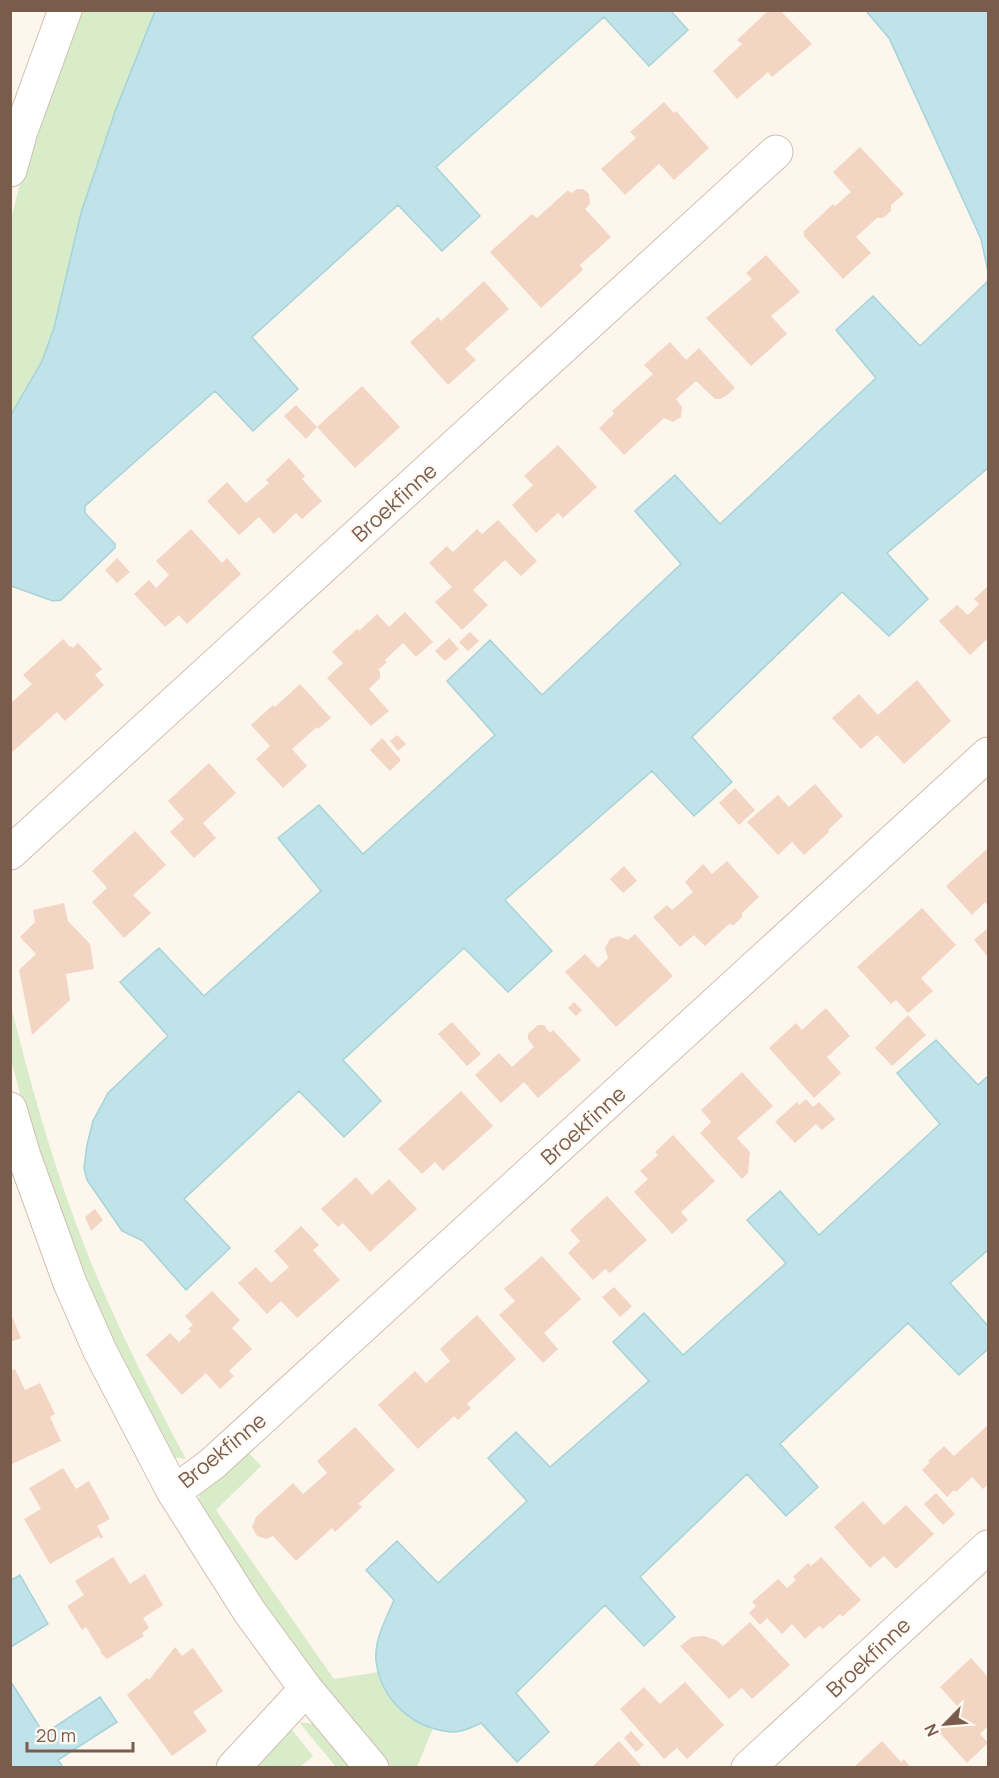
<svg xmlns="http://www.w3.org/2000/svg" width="999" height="1778" viewBox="0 0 999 1778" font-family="Manrope,sans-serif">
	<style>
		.green { fill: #d8ecc9 }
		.water { fill: #bfe3e8; stroke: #a5d3da; stroke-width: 1.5 }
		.building { fill: #f3d5c3 }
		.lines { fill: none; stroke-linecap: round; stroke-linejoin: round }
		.minor-casing { stroke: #d1beb0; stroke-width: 35 }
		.minor { stroke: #fff; stroke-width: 33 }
		.labels { text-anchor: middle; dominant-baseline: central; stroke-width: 4.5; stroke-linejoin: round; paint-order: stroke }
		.street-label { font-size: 21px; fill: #7a5c4d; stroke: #fffaf3 }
	</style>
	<rect width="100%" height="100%" fill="#fdf6ec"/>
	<path class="green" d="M78,11H155L116,109L81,213L54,328L42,361L11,415V219L27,155Z
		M10,1002C27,1071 46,1140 70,1207C101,1295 142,1377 186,1459L173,1457L95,1305L32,1138L11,1060Z
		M243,1447L261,1466L216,1510L334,1679L379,1672L384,1687L409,1718L433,1728L417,1767H391L332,1698L270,1617L198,1502L203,1485Z
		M299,1722L315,1724L355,1767H336Z
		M290,1727L313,1756L300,1767L249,1768Z"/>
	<path class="water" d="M670,10L688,30L649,66L604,17L436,167L480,216L442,251L398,205L252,337L298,389L253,431L215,391L85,506V513L115,544V548L61,600L53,601L11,586V415L42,361L54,328L81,213L116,109L155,11Z
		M866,11H988V272L981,239L889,38Z
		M988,281V468L887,553L928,599L889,636L842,592L692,737L732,782L694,816L652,771L505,900L552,951L508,992L464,948L343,1060L381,1101L344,1137L299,1091L184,1199L230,1248L186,1290L143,1241L122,1231L87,1180L84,1168L87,1145L93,1121L108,1093L168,1036L120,982L159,948L204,996L321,891L278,838L319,805L363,854L495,735L447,681L490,640L542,695L681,564L635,511L675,475L720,524L876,378L836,330L873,296L920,346Z
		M936,1040L978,1085L988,1076V1250L950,1283L988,1326V1349L959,1375L908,1323L780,1444L818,1487L786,1516L747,1474L640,1577L675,1617L644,1646L605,1605L516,1693L549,1732L517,1762L481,1723C473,1727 460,1733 451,1732C412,1728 381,1700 376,1661C374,1640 386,1619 394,1600L366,1570L397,1541L438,1583L527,1501L488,1458L516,1432L550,1467L649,1381L613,1342L644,1313L683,1355L786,1263L747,1220L780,1191L819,1235L940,1124L897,1073Z
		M20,1575L48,1624L11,1647V1580Z
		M11,1682L44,1734L100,1697L117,1722L58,1760L63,1767H11Z"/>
	<path class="building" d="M769,10H780L812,44L772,77L768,72L737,99L713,71L742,44L737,40Z
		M664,102L674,113L676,111L709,148L674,180L659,164L625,195L601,169L636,138L630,132Z
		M860,147L904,194L891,205V211L883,218H877L856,237L871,253L843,279L803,235L805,234L803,232L833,204L835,206L851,192L833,172Z
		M577,189H583L589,194L590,204L585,209L611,237L580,265L583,270L541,308L490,252L532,214L537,218L568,190L571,193Z
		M766,255L800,292L771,316L787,334L751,366L706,318L752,279L746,273Z
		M484,281L509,309L465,349L476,360L448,385L410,342L438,317L441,321Z
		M670,342L686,360L699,348L735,388L726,396L720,399H715L696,381L676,399L682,407L681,417L673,422L664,418L624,455L599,428L614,414L612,411L653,374L644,365Z
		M362,386L400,427L355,468L317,427Z
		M296,405L317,427L306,439L284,416Z
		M558,445L597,487L563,518L558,513L536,533L512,505L533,485L524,476Z
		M289,458L305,476L302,479L322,501L302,519L296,513L274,534L259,517L239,535L207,501L227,482L246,503L269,483L266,480Z
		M498,520L537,561L521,576L505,560L473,590L488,605L462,630L435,602L452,587L429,563L447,546L453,552L477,529L482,534Z
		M191,529L222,563L227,558L241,574L187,624L179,615L165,627L134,594L149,580L156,588L169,575L156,561Z
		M117,558L130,572L117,583L105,570Z
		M988,586V641L987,639L970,655L939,621L957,605L968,615L979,604L974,599Z
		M405,612L433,642L416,657L403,643L385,660L387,662L378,670L380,672V678L369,689L389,711L371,726L327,678L343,663L332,652L357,629L359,631L377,614L389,627Z
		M470,632L479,641L468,651L459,642Z
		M449,638L459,649L445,661L435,651Z
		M63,639L70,647L71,646L73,648L78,643L102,669L95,675L104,685L65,721L57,712L10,754V704L32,684L23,675Z
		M917,680L951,721L904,764L877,735L861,749L832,718L859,694L878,715Z
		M300,684L331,718L318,729L317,727L292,749L307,766L283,788L256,759L270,746L251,725L273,705L275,707Z
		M397,735L406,744L398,751L390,741Z
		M382,738L401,760L390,771L370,750Z
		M209,763L236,793L203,823L216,838L194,858L170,832L184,819L168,801Z
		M815,784L843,816L828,830L829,832L804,855L792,842L778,855L747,822L778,795L789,807Z
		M735,788L755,810L739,825L719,803Z
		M135,831L166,865L133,895L151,913L124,938L92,902L107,888L92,871Z
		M988,848V906L985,902L972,915L946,886Z
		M727,861L759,897L742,913V917L734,925L729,924L705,946L694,935L680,947L653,917L667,905L672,910L693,892L685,882L703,864L712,874Z
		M624,866L637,881L623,893L610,879Z
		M64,903L68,921L90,944L94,969L66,974L70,1000L32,1035L19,970L36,954L20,937L35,922L33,910Z
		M922,908L956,945L921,978L933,991L908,1013L896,1000L891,1004L857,967Z
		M988,928V957L974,940Z
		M635,934L673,976L616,1027L565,972L585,954L598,968L608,958L605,948L610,939L619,936L628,940Z
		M574,1002L582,1010L576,1016L568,1008Z
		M826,1008L850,1036L827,1057L841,1073L814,1098L769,1048L796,1023L802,1030Z
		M908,1015L926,1035L892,1066L875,1048Z
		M452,1022L481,1054L467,1066L438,1034Z
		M538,1025H544L550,1033L553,1030L581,1060L538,1098L524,1082L501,1103L475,1075L499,1053L512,1067L534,1047L528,1039V1034Z
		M742,1072L773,1106L737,1138L750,1152L748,1173L742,1179L700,1133L711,1122L701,1110Z
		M461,1091L493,1126L443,1171L435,1162L422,1174L398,1149Z
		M806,1099L813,1107L819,1102L835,1119L822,1130L816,1124L795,1143L775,1122L797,1102L799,1105Z
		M673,1135L715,1181L681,1212L688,1220L672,1234L634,1192L648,1179L640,1171L658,1155L655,1152Z
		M356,1177L372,1195L389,1179L417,1209L370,1252L343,1223L338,1227L321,1209Z
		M607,1196L647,1240L610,1273L605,1269L593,1280L568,1253L580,1241L570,1230Z
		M95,1209L103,1220L91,1231L85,1217Z
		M301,1226L319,1245L313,1250L340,1280L297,1318L281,1301L267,1314L238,1283L256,1267L271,1283L289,1267L274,1251Z
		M542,1256L581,1299L544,1333L558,1349L543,1363L499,1315L515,1301L504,1289Z
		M614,1287L632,1306L620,1317L602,1297Z
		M212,1291L240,1320L232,1328L252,1349L229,1371L234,1376L220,1389L206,1373L182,1395L146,1355L170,1333L179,1342L191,1331L188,1329L193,1325L185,1316Z
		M11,1314L21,1338L11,1342Z
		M477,1315L516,1359L467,1404L471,1408L458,1420L454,1416L418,1449L378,1405L415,1371L426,1383L450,1361L440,1349Z
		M15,1369L25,1390L40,1383L55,1414L50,1417L61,1441L10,1465V1371Z
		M988,1425V1484L983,1489L972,1477L956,1492L954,1490L947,1497L922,1470L930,1462L928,1461L944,1446L954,1456Z
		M355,1427L395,1470L358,1504L362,1507L335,1532L332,1528L296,1561L273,1536L266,1539L257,1536L252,1527L256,1517L293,1483L303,1494L327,1473L317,1461Z
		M63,1468L76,1489L89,1481L110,1519L97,1526L103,1537L100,1539L99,1536L50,1564L24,1519L41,1509L29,1488Z
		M936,1493L955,1514L943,1525L924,1504Z
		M863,1501L884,1525L906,1505L934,1534L896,1569L884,1556L870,1568L834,1527Z
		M113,1557L130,1584L145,1574L163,1605L143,1618L149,1628L142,1633L144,1636L107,1659L100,1652L101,1651L86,1627L82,1630L67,1606L84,1595L75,1581Z
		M821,1557L861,1600L842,1617L840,1614L823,1629L819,1626L805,1639L792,1624L782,1634L767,1618L760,1625L749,1613L756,1606L752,1602L778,1579L787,1588L796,1580L793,1577L808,1563L811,1566Z
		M750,1622L790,1665L752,1699L742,1688L729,1699L680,1646L692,1637L704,1636L716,1640L723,1646Z
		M175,1647L182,1656L193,1648L223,1691L193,1712L207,1731L172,1756L127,1695L147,1678L149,1680Z
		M971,1658L988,1677V1726L980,1734L988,1743L967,1763L938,1731L958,1713V1707L940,1687Z
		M685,1682L724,1725L687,1759L677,1748L664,1759L620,1709L644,1687L660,1704Z
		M631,1731L644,1745L636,1752L624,1738Z
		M619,1741L643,1768H591Z
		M882,1741L901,1762L904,1759L911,1768H853Z"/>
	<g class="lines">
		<defs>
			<path id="minor" d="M10,170L21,131L65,10
				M10,853L776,152
				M10,1109L24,1156L70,1283L100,1351L173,1491L249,1611L306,1689L372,1768
				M173,1491L189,1481L212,1464L988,754
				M233,1768L306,1689
				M748,1768L988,1547"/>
		</defs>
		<use href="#minor" class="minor-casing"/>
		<use href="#minor" class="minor"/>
	</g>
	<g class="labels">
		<g class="street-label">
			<text transform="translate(394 502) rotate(-42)">Broekfinne</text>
			<text transform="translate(583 1125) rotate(-42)">Broekfinne</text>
			<text transform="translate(222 1450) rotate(-39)">Broekfinne</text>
			<text transform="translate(868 1657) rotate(-43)">Broekfinne</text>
		</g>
	</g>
	<rect width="999" height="1778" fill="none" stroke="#7a5c4d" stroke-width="24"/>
	<g transform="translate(945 1724) rotate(245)" stroke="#fffaf3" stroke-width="4.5" paint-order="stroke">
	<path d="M0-4.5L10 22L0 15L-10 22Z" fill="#7a5c4d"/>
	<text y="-9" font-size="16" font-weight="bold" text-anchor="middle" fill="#7a5c4d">N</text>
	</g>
	<path d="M27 1742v9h106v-9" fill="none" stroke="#7a5c4d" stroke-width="3"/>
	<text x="36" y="1742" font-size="18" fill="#7a5c4d" stroke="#fffaf3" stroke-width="4.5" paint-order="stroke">20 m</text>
</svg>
